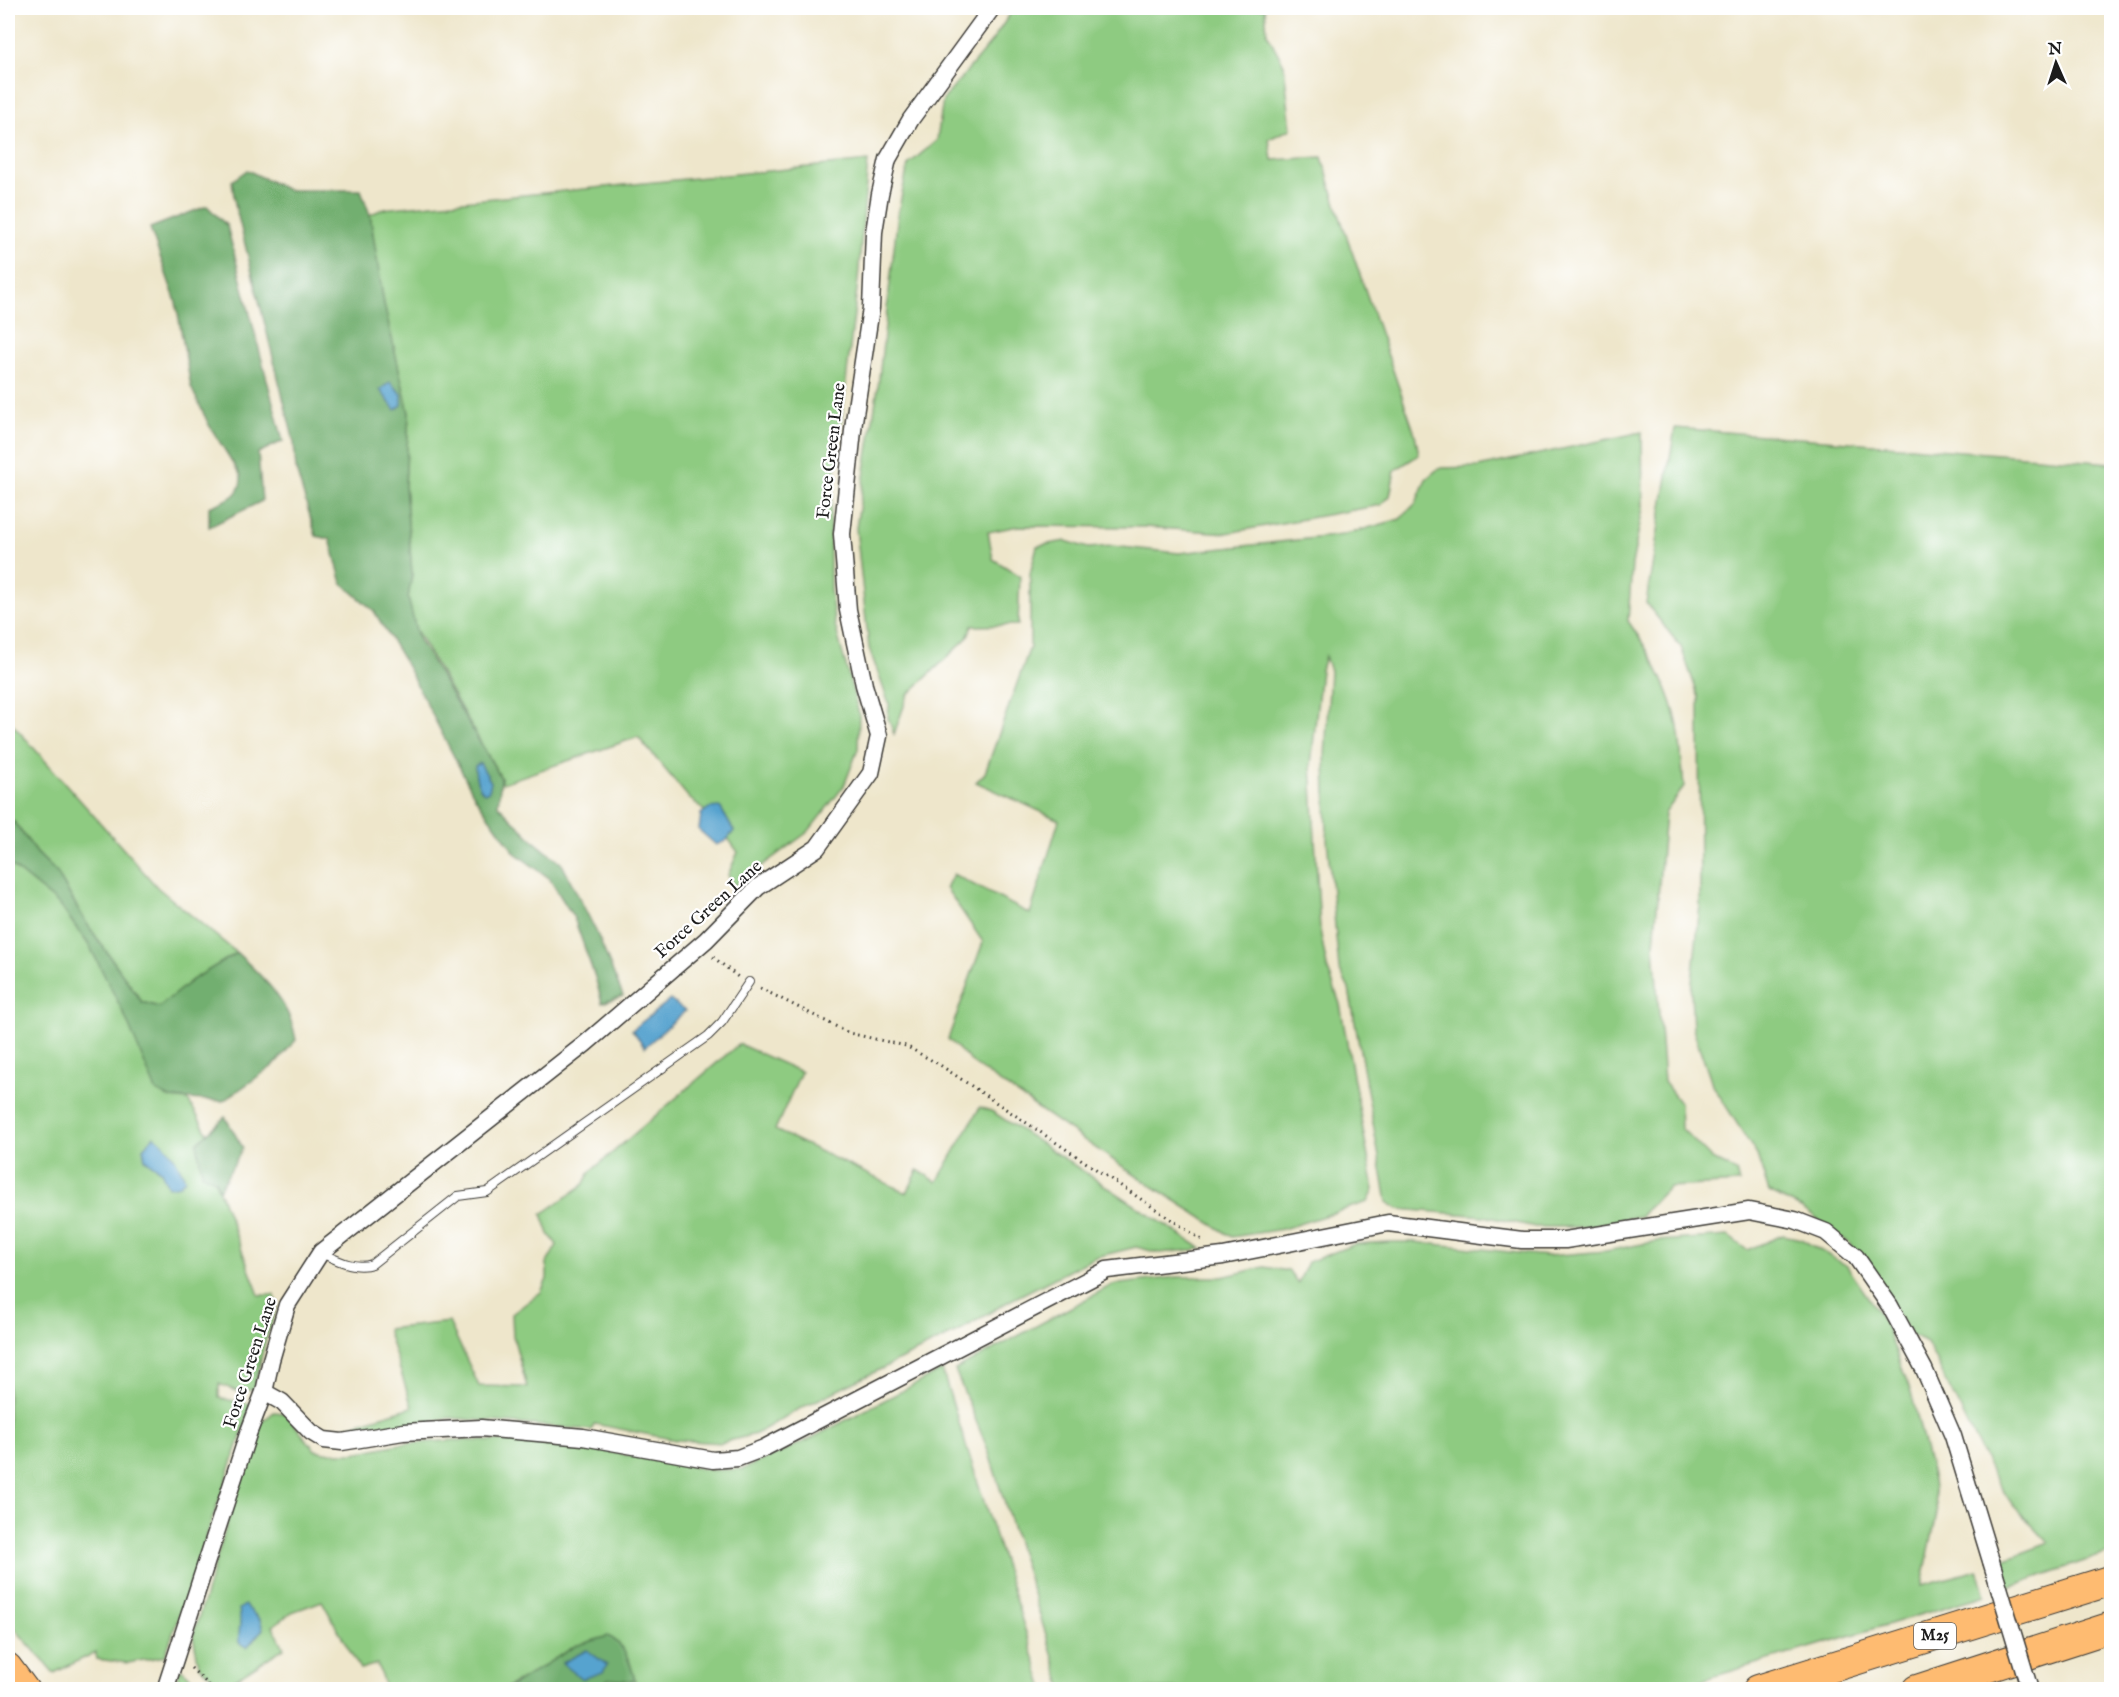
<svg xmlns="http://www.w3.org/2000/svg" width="2119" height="1697" viewBox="0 0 2119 1697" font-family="'IM FELL English',serif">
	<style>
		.green { fill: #8ecb81; stroke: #55744e; stroke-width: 1.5 }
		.forest { fill: #72af6f; stroke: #476646; stroke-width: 1.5 }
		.water { fill: #56a3cf; stroke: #396076; stroke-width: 1.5 }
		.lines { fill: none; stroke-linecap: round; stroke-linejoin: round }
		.service-casing { stroke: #3c3a36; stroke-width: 10 }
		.minor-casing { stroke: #3c3a36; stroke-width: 19 }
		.primary-casing { stroke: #3c3a36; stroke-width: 28 }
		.motorway-casing { stroke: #3c3a36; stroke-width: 32 }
		.path { stroke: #3c3a36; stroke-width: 3; stroke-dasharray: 1.5 4.5; stroke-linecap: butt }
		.service { stroke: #fff; stroke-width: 8 }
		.minor { stroke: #fff; stroke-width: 16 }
		.primary { stroke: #febb71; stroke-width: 26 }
		.motorway { stroke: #febb71; stroke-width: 30 }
		.minor-bridge-casing { stroke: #3c3a36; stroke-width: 19; stroke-linecap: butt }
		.minor-bridge { stroke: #fff; stroke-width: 16 }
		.labels { text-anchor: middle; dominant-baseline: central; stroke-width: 4.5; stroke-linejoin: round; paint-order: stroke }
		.shield { fill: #fff; stroke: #606060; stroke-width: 1.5 }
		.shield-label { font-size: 16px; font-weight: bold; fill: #1c1c1c }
		.street-label { font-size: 18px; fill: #1c1c1c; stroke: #fff }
	</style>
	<rect width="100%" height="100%" fill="#fff"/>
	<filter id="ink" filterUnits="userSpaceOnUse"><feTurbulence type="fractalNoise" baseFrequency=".0167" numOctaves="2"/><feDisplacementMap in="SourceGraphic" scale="12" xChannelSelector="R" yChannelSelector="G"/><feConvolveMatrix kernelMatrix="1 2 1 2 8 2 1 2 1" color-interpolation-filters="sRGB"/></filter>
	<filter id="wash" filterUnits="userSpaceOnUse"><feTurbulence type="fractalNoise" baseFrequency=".008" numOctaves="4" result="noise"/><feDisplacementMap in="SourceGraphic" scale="24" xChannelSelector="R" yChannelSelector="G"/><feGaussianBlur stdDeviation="1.35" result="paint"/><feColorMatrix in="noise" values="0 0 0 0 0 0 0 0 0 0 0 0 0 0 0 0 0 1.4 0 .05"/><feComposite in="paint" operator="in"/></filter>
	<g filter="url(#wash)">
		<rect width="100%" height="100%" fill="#eee6cb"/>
		<path class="green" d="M1014,8H1265L1267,33L1284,65L1291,129L1269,139L1272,160L1322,157L1339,214L1415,434L1419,455L1395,470L1390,496L1381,505L1227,533L1145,527L1018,526L988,532L993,559L1020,576L1018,625L972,626L967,638L908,695L894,734L888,718L889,704L869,648L856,528L878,387L898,213L908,165L937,140L943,100L992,41Z
			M868,161L858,280L830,518V589L835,625L859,714L858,749L844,786L808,832L734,886L728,875L738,852L714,819L689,798L638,737L500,784L501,778L415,628L408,598L412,574L405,485L409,413L384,304L370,215L382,209Z
			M1675,428L2111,463V1552L2003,1589L1995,1563L2049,1543L2012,1504L1993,1475L1927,1343L1912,1336L1849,1243L1803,1209L1769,1192L1757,1155L1712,1084L1693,1029L1691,992L1700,905L1699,698L1681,647L1646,603Z
			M1642,432L1643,508L1632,564L1628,621C1650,652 1671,689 1678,727C1681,746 1682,767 1684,787L1665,813L1654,945L1664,1082L1680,1103L1681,1128L1712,1159L1736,1171L1739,1183L1669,1187L1640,1216L1583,1227H1535L1484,1216L1398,1209L1387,1202L1349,989L1339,969L1327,838L1325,757L1330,671L1325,656L1321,670L1311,765L1320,930L1327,967L1340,1004L1374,1190L1368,1202L1283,1229L1232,1237L1135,1175L975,1065L948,1039L983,942L946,888L953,874L1030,914L1059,820L976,782L985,773L1030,647V574L1037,546L1066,541L1088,548L1112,546L1179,553L1343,535L1400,519L1416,503L1426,479L1439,468L1478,467Z
			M8,719L158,888L237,953L192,980L159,1007L142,1002L87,924L57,873L37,853L14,822L8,821Z
			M8,863L59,904L89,945L170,1098L188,1100L208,1134L197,1144L215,1180L259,1295H274L278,1304L265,1342L254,1389L239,1392L219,1384V1398L250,1404L245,1425L165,1656L128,1663L96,1659V1652L54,1673L8,1621Z
			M739,1044L801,1072L775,1130L907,1193L918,1170L937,1182L980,1107L993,1112L1202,1249L1159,1253L1136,1247L1096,1257L1011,1300L959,1331L797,1410L756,1434L721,1443L676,1440L595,1424L591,1430L450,1418L364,1432H328L412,1407L387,1329L449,1322L479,1386L527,1387L513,1336L512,1314L541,1292L547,1279V1263L557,1245L549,1234L542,1214L583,1185L590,1172Z
			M1783,1235L1801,1239L1847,1266L1884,1321L1911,1392L1933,1480L1937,1513L1922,1585L1978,1570L1986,1595L1672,1689H1063L988,1450L955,1370L1112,1285L1176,1277H1222L1264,1267L1289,1271L1298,1283L1308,1262L1355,1244L1391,1242H1415L1547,1256L1606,1251L1658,1241L1728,1236L1747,1250Z
			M942,1370L1044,1689H599L608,1679L635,1680L629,1659L515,1682L505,1689H386L377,1664L360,1669L322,1601L292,1612L273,1626L284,1648L223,1687L199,1665L193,1636L257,1426L274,1412L285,1413L315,1450L331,1453H354L400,1444L456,1440L559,1443L711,1470L743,1469L808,1440Z
			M180,1668L205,1689L174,1690Z"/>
		<path class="forest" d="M247,170L288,190H361L370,215L384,304L409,413L405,485L412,574L408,598L418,638L501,778L498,805L535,842L562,864L596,931L623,996L602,1003L596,980L574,918L549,878L515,853L475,797L408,668L374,611L342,583L330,539L316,536L296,470L294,442L235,204L232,181Z
			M207,206L227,226L283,441L258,453L262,501L209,527V507C226,500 242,497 241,476L209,425L191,387L176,302L150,228Z
			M8,821L14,822L37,853L57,873L87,924L142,1002L159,1007L192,980L237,953C264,978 290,1002 296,1040L273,1066L223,1101L170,1098L156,1091L124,1014L89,945L59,904L8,863Z
			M225,1117L243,1148L219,1190L215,1180L202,1174L197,1143Z
			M608,1636C625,1644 631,1664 635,1681L608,1679L599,1689L505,1690L575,1646Z"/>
		<path class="water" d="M390,382L402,394V405L395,410L380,390Z
			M480,763L491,782L489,791L484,793C477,786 475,777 475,766Z
			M720,807L734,831L726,841L716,845L699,830L701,814L709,808Z
			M670,1000L685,1011L645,1047L632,1030Z
			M154,1136C170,1147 177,1161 185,1179L180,1185L168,1187L161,1171L145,1159L143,1148Z
			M245,1605L260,1620L263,1629L247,1647L239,1643C238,1631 242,1621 239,1609Z
			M587,1650L607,1665L603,1672L582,1679L562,1663Z"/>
	</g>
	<g filter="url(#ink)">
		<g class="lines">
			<defs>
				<path id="service" d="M321,1253C337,1260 355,1270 372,1264L458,1196L487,1192L708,1036L722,1022L749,982"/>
				<path id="minor" d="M264,1392L282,1402L311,1432L324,1440L342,1442L403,1432L481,1428L583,1437L713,1460L738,1458L764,1448L1107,1270L1223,1256L1388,1223L1522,1240H1565L1749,1211L1795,1220L1826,1232L1856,1257L1890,1306L1924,1369L1953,1436L1991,1561
					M165,1690L248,1434L264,1392L271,1360L287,1305L321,1252L585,1044L706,940L758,887L817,848L871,773L879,736L864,685L848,610L842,534L854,421L871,308L874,232L880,194L888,159L911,119L992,8"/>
				<path id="primary" d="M8,1666L26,1690"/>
				<path id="motorway" d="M1758,1690L2112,1580
					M1917,1690L2112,1627"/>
			</defs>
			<use href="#service" class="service-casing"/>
			<use href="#minor" class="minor-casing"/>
			<use href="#primary" class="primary-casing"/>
			<use href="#motorway" class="motorway-casing"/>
			<path class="path" d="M713,957L738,977
				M760,988L849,1033L906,1046L940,1065L1202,1240
				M191,1668L214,1690"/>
			<use href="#service" class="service"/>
			<use href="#minor" class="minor"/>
			<use href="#primary" class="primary"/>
			<use href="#motorway" class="motorway"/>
			<defs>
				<path id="minor-bridge" d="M1991,1561L2030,1690"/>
			</defs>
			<use href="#minor-bridge" class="minor-bridge-casing"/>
			<use href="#minor-bridge" class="minor-bridge"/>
		</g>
	</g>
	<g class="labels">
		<rect class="shield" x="1914" y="1623" width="42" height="26" rx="4.5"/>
		<g class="shield-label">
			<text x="1935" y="1636">M25</text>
		</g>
		<g class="street-label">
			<text transform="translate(832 451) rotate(-83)">Force Green Lane</text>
			<text transform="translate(709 910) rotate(-42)">Force Green Lane</text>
			<text transform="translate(251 1363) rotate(-72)">Force Green Lane</text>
		</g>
	</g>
	<rect width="2119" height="1697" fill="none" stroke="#fff" stroke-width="30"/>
	<g transform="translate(2056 63) rotate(357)" stroke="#ffffff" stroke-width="4.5" paint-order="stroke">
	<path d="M0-4.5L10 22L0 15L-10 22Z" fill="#1c1c1c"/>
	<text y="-9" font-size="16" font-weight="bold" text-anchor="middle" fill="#1c1c1c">N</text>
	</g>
</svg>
